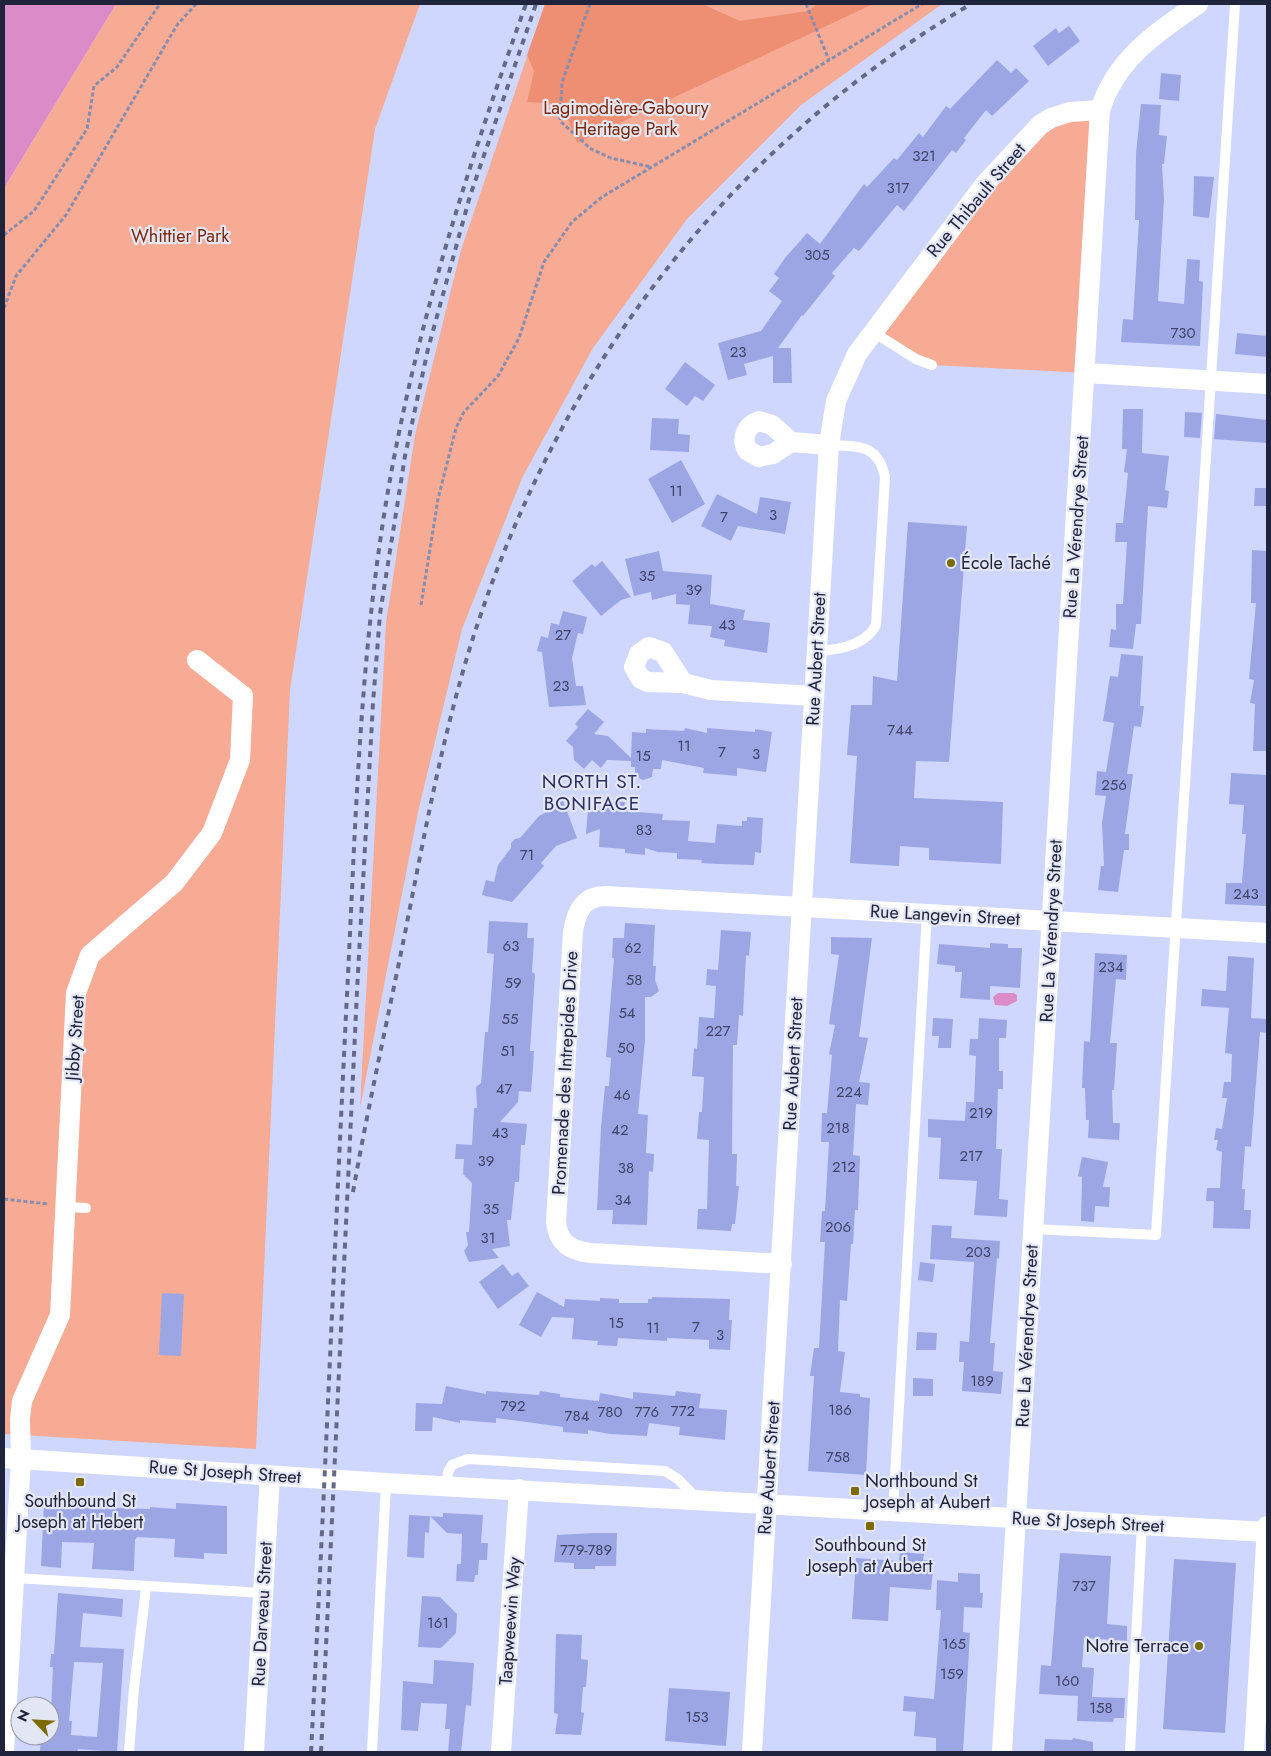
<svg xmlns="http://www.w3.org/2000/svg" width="1271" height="1756" viewBox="0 0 1271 1756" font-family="Jost,sans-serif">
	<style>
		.green { fill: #f7ab95 }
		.forest { fill: #ee8e72 }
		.water { fill: #db8bc7 }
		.building { fill: #9ca6e5; fill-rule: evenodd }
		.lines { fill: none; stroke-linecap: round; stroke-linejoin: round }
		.path { stroke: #878daf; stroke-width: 3; stroke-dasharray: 4 2.5; stroke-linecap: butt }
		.lane { stroke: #fff; stroke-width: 10 }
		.street { stroke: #fff; stroke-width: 20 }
		.rail { stroke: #646988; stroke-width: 4; stroke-dasharray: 6 6; stroke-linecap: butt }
		.poi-dot { fill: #7c6a01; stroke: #e3e6f3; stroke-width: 2 }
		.labels { text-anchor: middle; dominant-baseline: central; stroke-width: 4.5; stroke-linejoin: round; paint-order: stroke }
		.number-label { font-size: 15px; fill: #3f4466 }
		.park-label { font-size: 18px; fill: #7b260b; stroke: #e3e6f3 }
		.street-label { font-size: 18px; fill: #20233c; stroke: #e3e6f3 }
		.poi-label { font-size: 18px; fill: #20233c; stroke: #e3e6f3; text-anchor: start }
		.neighbourhood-label { font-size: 19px; letter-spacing: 1px; fill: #2b2f64; stroke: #e3e6f3 }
	</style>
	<rect width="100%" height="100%" fill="#cfd7ff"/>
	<path class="green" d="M116,4H420L375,129L290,690L256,1449L4,1434V188Z
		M545,4H942L801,105L687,219L593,348L522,478L462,629L418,812L360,1108L386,623L415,435L461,250Z
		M1100,110L1086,373L932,365L873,332L1040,125Z"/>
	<path class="forest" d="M545,4H702L740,21L808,11L818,4H873L577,143L562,104L527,102L534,71L527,55Z"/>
	<path class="water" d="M4,4H116L4,188Z
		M998,993H1014L1017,995V1001L1007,1006L995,1005L993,997Z"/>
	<path class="building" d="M1069,26L1080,41L1048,66L1033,46L1056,28L1059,33Z
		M997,60L1011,73L1016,68L1029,81L992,116L986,110L964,138L966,140L956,153L952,150L904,211L897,205L859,251L854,248L832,273L835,276L803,316L802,315L778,348H791L792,383H773V356L744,364L747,375L728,380L718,343L761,331L782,301L769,291L779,278L774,274L785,258L807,233L820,244L864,184L867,187L894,158L897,160L919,133L923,137L946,106L950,109Z
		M1161,73L1181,75L1179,101L1159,99Z
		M1141,104L1161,105L1159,135L1167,136L1164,164H1162L1164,199L1158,301L1184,304L1187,259L1200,260L1199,281L1203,282L1200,346L1121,342L1123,319L1133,320L1139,220H1135L1136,154Z
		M1194,176L1214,177L1209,218L1193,216Z
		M1237,333L1267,336V357L1235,354Z
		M685,362L715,385L703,401L695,396L687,406L665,389Z
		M1123,409H1143L1142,453L1169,456L1165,490L1169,491L1167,508L1148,506L1141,624H1136L1133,649L1109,647L1111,629L1116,630V604H1123L1127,542H1115L1116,523H1123L1128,473L1124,472L1127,449H1122Z
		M1185,412L1202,413L1200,438L1184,437Z
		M1216,414L1267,420V443L1214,439Z
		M652,418L679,419L678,434L690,435L689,452L650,450Z
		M681,460L705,504L672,523L648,479Z
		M1255,488H1267V506H1254Z
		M717,494L757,514L760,497L791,502L785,534L738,526L731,541L701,526Z
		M908,522L967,526L949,762L916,761L914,798L1003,802L1001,864L929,860V848L900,846L899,866L850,863L857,756L847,755L851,705H872L873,676L897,681Z
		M1252,550L1267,551V751H1253L1255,704L1250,703L1254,680L1249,679L1256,603H1251Z
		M659,551L663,571L712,575L710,604L745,610L743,620L770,623L767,653L724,646L725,640L710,637L712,626L688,624L690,605L676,604V594L652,600L651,592L634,596L625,559Z
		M602,561L631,597L621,600L601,616L572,581L592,564L595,567Z
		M563,611L587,617L583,634L578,633L572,658L576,686H583L586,705L549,707L542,652L537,651L541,636L548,638L551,623L559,625Z
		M1121,654L1143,656L1140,706H1144L1141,727L1134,726L1127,774H1133L1125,834H1129V850H1124L1118,892L1098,890L1101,866H1104L1102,823L1106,796L1095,795L1097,771L1106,772L1114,723L1103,721L1110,676L1118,677Z
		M588,709L604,722L594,734L608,736L631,758L632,732L646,733V729L684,731L685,728L707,733V728L755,732V729L772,732L766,772L737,768V776L703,773L704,768L662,760L661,769H653L652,777L643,780L635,776V767H631V761L607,760L601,768L592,760L584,769L574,760L573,747L566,741L578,727L575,724Z
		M1231,773L1267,775L1266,906L1225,904L1226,883H1242L1246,834H1242L1244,805L1229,804Z
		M562,798L577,838L556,846L541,863L544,866L512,902L482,895L486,880L494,882L498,865L511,848V843L515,839L520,838L539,816L547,812L545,805Z
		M606,801L625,802L624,811L663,814L662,820L690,821L688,841L715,843L717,824L742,826V821H747V817L763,818L761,853L755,852L754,865L717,864L701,863L702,860L677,859V853L658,852L645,848V855L625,853V849L599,847L600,829L586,834L588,809L606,811Z
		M489,921L528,923L527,938H534L532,972L535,974L530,1051H534L533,1067L531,1092L519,1091L518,1102L500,1122L527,1124L525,1145H521L519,1182H515L511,1220H507L510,1246L492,1249L499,1258L469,1262L464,1251L468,1245L466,1232H469L472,1183L463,1174L464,1159H455L456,1144L472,1145L474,1108H477L476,1087L481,1083L485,1032H488L491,997L494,954L487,953Z
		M625,923L655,925L653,966H656L655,980L659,991L651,997H645V1040L638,1114L648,1115L646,1153L654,1154L653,1172L649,1171L647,1225L612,1224L613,1210H597L601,1127L605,1086H609L611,1058L606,1057L614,958H612L613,938H624Z
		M721,930L751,932L749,956L746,955L743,1016L739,1015L737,1045H733L732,1154H737L736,1186H739L735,1224H732L731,1231L697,1229L698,1209H707L709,1140L697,1139L699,1112H702L704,1077L692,1076L694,1048L697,1049L699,1017L714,1018L716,986L706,985L707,969L718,970Z
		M831,937L872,938L859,1037L868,1038L859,1082L870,1083L868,1105L856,1104L853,1155L860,1156L858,1210H855L853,1244H851L847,1301L840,1300L838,1351L845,1352L840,1392L860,1394V1397L870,1398L866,1475L808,1471L814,1376H810L814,1348H819L825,1242H820L822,1211H825L829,1142H821L822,1113H827L832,1055L829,1054L835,1025L829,1024L839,955L831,954Z
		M990,943L1008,944V948H1022L1020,988L990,986V1000L960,998L962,972H955V966L937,964L939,944L990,948Z
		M1095,953L1127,955L1126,980L1116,979L1110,1043H1117L1114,1090H1112L1113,1123H1120L1119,1140L1088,1138L1089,1120H1086L1085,1088H1082L1084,1041L1090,1042Z
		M1228,956L1254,958L1251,1018L1267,1019V1033L1260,1032L1251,1147L1245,1146L1242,1189H1245L1244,1210H1251L1250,1229L1213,1228L1214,1201H1206L1207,1188H1220L1222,1152L1216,1150L1218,1140H1214L1216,1128L1222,1129L1227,1098H1222L1224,1082H1231L1232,1054L1225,1053L1229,1008L1201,1006L1202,989L1226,991Z
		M933,1018L953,1019L951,1048H938L939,1036H932Z
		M979,1018L1007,1020L1006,1038H999V1071H1003V1089H998L996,1149H1002L999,1199L1008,1200L1007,1217L974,1215L977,1181L939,1179L941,1138L928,1137V1119L965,1121L966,1102H974L976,1056L969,1055L970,1039H978Z
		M1082,1157L1108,1162L1103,1187H1110L1109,1207L1095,1206L1094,1222L1081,1221L1082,1177L1078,1176Z
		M932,1225L952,1226L951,1238L1000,1241L999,1259L997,1258L990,1343H995L993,1371L1003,1372L1001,1394L962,1391L964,1362H959L960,1341L969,1342L974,1262L930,1259Z
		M920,1262L935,1264L933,1282L918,1280Z
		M503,1264L512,1276L518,1272L529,1286L498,1309L479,1282Z
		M537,1292L564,1307L565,1299L600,1301V1298L619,1299V1303H648V1299H652V1297L730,1299L729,1320H732L730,1350L709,1349V1340L667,1338V1341L618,1338L617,1346L597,1345L598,1341L572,1339L574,1318L552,1317L541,1337L519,1325Z
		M162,1293L184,1294L181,1356L159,1355Z
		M917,1332L937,1333L936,1350H916Z
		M913,1378L933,1379V1396H913Z
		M446,1386L486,1394V1391L539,1395L540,1391L560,1394V1397L599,1401L600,1393L633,1399V1392L675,1396L676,1391L701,1394L699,1408L727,1410L725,1440L679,1435L680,1427L649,1423L647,1436L610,1434L588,1430V1434L563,1432V1427L496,1418V1423L460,1420V1423L433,1417L432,1431H415L416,1403L442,1404Z
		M70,1500L88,1501L87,1507L150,1509V1507L176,1509V1503L227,1506V1554L204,1553V1559L174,1557L175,1539L137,1537L135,1540L134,1571L115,1570L92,1569L94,1543L62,1542L61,1568L41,1566L44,1503L70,1504Z
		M443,1513L483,1515L481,1543H488L487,1560H479L478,1575H475L474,1582L456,1581L457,1564H461L462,1534L447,1533L430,1516L429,1533L425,1532L424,1558L407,1557L409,1515L443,1517Z
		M594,1533H617L616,1566H595V1569H574V1563L554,1562L557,1535Z
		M900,1552L924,1554L923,1560H934L931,1590L890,1587L888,1621L852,1619L856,1558L899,1561Z
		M1060,1553L1111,1556L1107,1624L1127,1626V1641L1084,1638L1082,1667L1094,1668L1092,1697L1125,1698L1124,1718H1114L1113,1722L1077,1721L1078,1696L1039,1694L1041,1665L1051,1666Z
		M1174,1559L1236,1563L1225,1733L1163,1729Z
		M958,1573L980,1574V1593H983L982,1608L964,1607L963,1632L970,1633L963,1752H936V1738L914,1736L916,1712L903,1711L904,1696L934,1699L941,1610H936L937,1580L958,1582Z
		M58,1593L123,1599L122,1617L83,1613L80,1647L124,1649L117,1752L78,1749L77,1752L40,1751L41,1736H50L53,1667H50L51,1654H54ZM74,1662L103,1663L97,1737L71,1735L72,1721H69Z
		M422,1596L440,1597L457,1614L456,1633L441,1648L418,1647Z
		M556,1634L582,1635L581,1659L588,1660L586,1687H583L581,1712L584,1713L581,1735L555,1734L558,1714L554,1713Z
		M434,1660L474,1663L471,1706L466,1705L461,1752H448L450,1729H445L447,1704L421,1703L418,1731L401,1730L403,1681L433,1684Z
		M669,1688L730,1692L726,1746L665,1741Z
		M1073,1738L1093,1742V1752H1044L1045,1739L1072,1740Z"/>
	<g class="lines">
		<path class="path" d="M590,4L562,82L560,121L591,149L611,158L651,167
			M806,4L829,60
			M4,235L34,211L87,129L94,86L117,67L160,4
			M4,308L16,276L66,215L177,25L196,4
			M421,605L438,499L456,428L464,412L498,376L519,338L544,262L572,222L602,197L922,4
			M4,1199L48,1204"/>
		<path class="lane" d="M873,332L916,359L932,365
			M817,651C838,650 865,646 876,625L885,477C878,444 858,446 829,445
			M65,1207L86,1208
			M1033,1229L1156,1235L1235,4
			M447,1486L448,1472L452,1465L468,1459L665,1471L678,1479L698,1500
			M893,1511L927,913
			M15,1578L263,1593
			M129,1752L134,1688L146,1588
			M372,1752L386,1483
			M1130,1752L1142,1525"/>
		<path class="street" d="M1086,373L1267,384
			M791,442L773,454L759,457L747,450C741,438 746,425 759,421L772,425L791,442L829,445
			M683,683L663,652L649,647L639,654L634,667L641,679L648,682L683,683L711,690L814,696
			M782,1264L590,1253C570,1250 558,1243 556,1222L573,932C576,912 583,896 605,896L1267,933
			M4,1458L386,1483L1267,1532
			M4,1752L21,1459L20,1419L22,1401L60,1315L76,993L90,955L174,883L212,833L240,760L243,696L197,660
			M254,1752L270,1475
			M501,1752L519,1489
			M752,1752L829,445L836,401L857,354L985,184L1040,125L1051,118L1070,112L1100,110C1116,59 1156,33 1198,4
			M1002,1752L1100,110
			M1254,1752L1267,1526"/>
		<path class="rail" d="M353,1192C368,1107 387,1022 404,938C424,837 442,736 473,638C559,369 727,148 971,4
			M311,1752C324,1506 334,1260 346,1014C355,846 358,676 385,509C413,335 467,169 526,4
			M321,1752L357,991L373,703L380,614L405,456L428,349L470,196L536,4"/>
	</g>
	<g class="poi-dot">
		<circle cx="951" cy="563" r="5"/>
		<rect x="75" y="1477" width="10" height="10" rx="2.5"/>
		<rect x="850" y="1486" width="10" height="10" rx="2.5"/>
		<rect x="865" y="1521" width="10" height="10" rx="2.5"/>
		<circle cx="1199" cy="1646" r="5"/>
	</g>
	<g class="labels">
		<g class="number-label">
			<text x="924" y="156">321</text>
			<text x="898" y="188">317</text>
			<text x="817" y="255">305</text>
			<text x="1183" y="333">730</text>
			<text x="738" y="352">23</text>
			<text x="676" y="491">11</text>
			<text x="773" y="515">3</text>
			<text x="724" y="517">7</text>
			<text x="647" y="576">35</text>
			<text x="694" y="590">39</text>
			<text x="727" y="625">43</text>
			<text x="563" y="635">27</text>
			<text x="561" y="686">23</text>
			<text x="900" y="730">744</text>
			<text x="684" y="746">11</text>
			<text x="722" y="752">7</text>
			<text x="756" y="754">3</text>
			<text x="643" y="756">15</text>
			<text x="1114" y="785">256</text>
			<text x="644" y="830">83</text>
			<text x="527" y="855">71</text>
			<text x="1246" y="894">243</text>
			<text x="511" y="946">63</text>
			<text x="633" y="948">62</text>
			<text x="1111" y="967">234</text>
			<text x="634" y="980">58</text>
			<text x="513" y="983">59</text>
			<text x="627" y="1013">54</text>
			<text x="510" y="1019">55</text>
			<text x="718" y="1031">227</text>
			<text x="626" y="1048">50</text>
			<text x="508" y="1051">51</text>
			<text x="504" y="1089">47</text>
			<text x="849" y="1092">224</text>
			<text x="622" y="1095">46</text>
			<text x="981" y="1113">219</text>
			<text x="838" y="1128">218</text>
			<text x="620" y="1130">42</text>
			<text x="500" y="1133">43</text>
			<text x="971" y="1156">217</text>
			<text x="486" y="1161">39</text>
			<text x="844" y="1167">212</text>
			<text x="626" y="1168">38</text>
			<text x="623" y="1200">34</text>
			<text x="491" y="1209">35</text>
			<text x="838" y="1227">206</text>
			<text x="488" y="1238">31</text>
			<text x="978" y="1252">203</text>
			<text x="616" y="1323">15</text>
			<text x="696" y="1327">7</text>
			<text x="653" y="1328">11</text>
			<text x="720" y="1335">3</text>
			<text x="982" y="1381">189</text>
			<text x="513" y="1406">792</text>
			<text x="840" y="1410">186</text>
			<text x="683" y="1411">772</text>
			<text x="610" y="1412">780</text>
			<text x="647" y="1412">776</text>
			<text x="577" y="1416">784</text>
			<text x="838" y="1457">758</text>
			<text x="586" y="1550">779-789</text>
			<text x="1084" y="1586">737</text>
			<text x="438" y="1623">161</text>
			<text x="954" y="1644">165</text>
			<text x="952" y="1674">159</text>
			<text x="1067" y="1681">160</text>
			<text x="1101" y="1708">158</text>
			<text x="697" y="1717">153</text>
		</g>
		<g class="park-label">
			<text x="626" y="108">Lagimodière-Gaboury<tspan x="626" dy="21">Heritage Park</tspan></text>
			<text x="180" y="236">Whittier Park</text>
		</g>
		<g class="street-label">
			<text transform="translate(976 200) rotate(-50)">Rue Thibault Street</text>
			<text transform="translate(1076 527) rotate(-86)">Rue La Vérendrye Street</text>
			<text transform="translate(816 659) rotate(-87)">Rue Aubert Street</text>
			<text transform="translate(945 915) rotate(3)">Rue Langevin Street</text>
			<text transform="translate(1051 931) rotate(-87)">Rue La Vérendrye Street</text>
			<text transform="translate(75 1038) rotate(-86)">Jibby Street</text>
			<text transform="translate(793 1064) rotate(-87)">Rue Aubert Street</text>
			<text transform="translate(565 1073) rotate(-87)">Promenade des Intrepides Drive</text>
			<text transform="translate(1027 1336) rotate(-87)">Rue La Vérendrye Street</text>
			<text transform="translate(769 1468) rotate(-86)">Rue Aubert Street</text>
			<text transform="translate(225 1472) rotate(4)">Rue St Joseph Street</text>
			<text transform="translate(1088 1522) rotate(3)">Rue St Joseph Street</text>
			<text transform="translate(262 1614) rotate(-87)">Rue Darveau Street</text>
			<text transform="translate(510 1621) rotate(-86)">Taapweewin Way</text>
		</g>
		<g class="poi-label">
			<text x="961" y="563">École Taché</text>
			<text x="865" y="1481">Northbound St<tspan x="865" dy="21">Joseph at Aubert</tspan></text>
			<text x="80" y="1501" text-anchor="middle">Southbound St<tspan x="80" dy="21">Joseph at Hebert</tspan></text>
			<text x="870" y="1545" text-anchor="middle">Southbound St<tspan x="870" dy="21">Joseph at Aubert</tspan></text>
			<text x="1189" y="1646" text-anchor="end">Notre Terrace</text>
		</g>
		<g class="neighbourhood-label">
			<text x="592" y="781">NORTH ST.<tspan x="592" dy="22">BONIFACE</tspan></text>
		</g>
	</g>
	<rect width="1271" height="1756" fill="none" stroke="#20233c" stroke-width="10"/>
	<g transform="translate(35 1721) rotate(295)"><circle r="24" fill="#e3e6f3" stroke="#9598aa"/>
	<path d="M0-4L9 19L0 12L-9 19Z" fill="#7c6a01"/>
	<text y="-8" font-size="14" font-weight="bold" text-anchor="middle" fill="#20233c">N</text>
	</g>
</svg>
